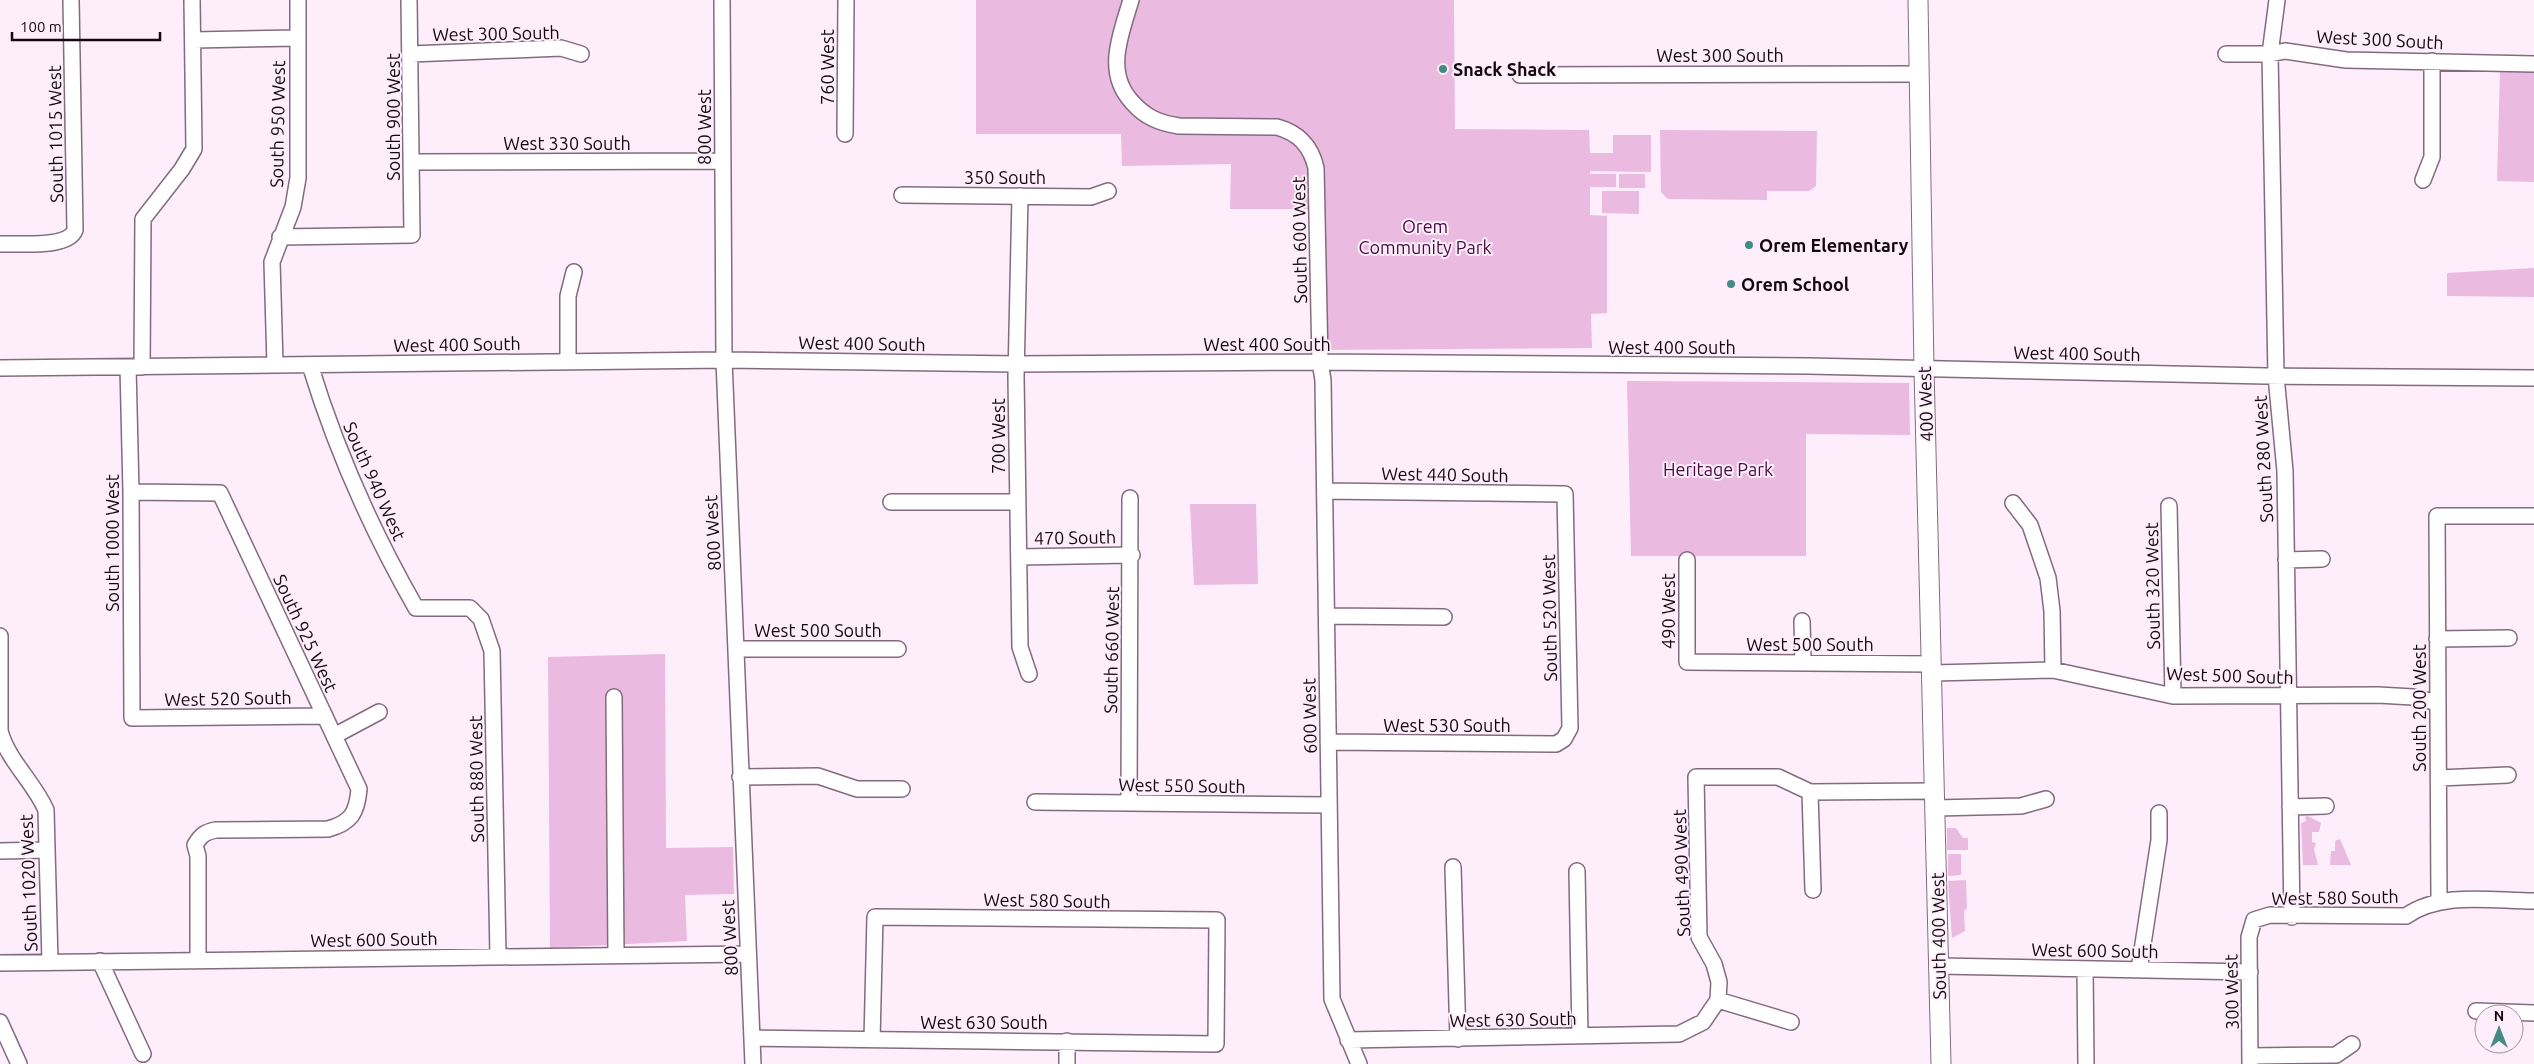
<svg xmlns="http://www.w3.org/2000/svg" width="2534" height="1064" viewBox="0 0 2534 1064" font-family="Ubuntu,sans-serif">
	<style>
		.green { fill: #eabae1 }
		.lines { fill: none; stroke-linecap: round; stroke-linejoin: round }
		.minor-casing { stroke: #836b7f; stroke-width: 18 }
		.major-casing { stroke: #836b7f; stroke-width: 21 }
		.minor { stroke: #fff; stroke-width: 15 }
		.major { stroke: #fff; stroke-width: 19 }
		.poi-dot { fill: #448b85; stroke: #feedfa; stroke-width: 2 }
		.labels { text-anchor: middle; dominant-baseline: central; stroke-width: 4; stroke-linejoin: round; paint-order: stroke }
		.street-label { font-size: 18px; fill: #120910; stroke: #feedfa }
		.poi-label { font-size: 18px; font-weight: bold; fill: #120910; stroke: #feedfa; text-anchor: start }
		.park-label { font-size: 18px; fill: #480c42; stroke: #feedfa }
	</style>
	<rect width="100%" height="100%" fill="#feedfa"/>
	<path class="green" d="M976,0H1454L1455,129L1589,130L1590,153H1613V135H1651V172L1590,171V174H1616V187H1590V215L1607,216V313L1591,314L1592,348L1319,350L1310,209H1230L1231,164L1122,166L1121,134H976Z
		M2500,72H2534V182L2497,181Z
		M1660,130L1817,131L1816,186L1809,191H1767V200L1668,199L1661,192Z
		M1619,174H1645V188H1619Z
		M1602,191H1639V214L1602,213Z
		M2534,268V297L2447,296V273Z
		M1627,381L1909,383L1910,435L1806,434V556H1631Z
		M1190,504H1256L1258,584L1194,585Z
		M665,654L666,848L733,847L734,894L685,895L687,941L550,948L548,657Z
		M2308,816L2321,823L2319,832H2312V842L2316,843L2314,849L2318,865H2303L2301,823L2306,821L2305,817Z
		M1947,828H1956L1963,838H1968V850H1947Z
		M2340,839L2351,865H2330L2331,851H2335V841Z
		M1948,854H1961V875L1948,876Z
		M1966,880L1967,908L1964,911L1965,931L1952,938L1948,881Z"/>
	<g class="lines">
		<defs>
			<path id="minor" d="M722,0L724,360L753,1064
				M1131,0C1121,34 1104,72 1132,102C1145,117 1159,123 1179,126L1277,127C1299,133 1311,146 1316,168L1320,362L1323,380L1332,999L1359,1064
				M2277,0L2270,54L2276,376L2285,471L2292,917
				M193,40L298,38
				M411,54L561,48L581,54
				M2226,54H2270L2285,51L2346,60L2534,64
				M1520,75L1920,74
				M845,134L846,0
				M412,162L723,161
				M2423,180L2432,157V61
				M902,195L1091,197L1108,191
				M1020,196L1016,377L1020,647L1029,674
				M280,237L412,235L409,0
				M0,244C18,243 68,249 75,230L71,0
				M568,360V296L574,272
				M275,364L272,262L293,207L298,178V0
				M310,365C336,450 372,531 416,608H470L481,619L492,651L498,956
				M128,367L131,492L132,718L325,716
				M142,367L143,219L182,169L194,149L192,0
				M0,368L724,360L1016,364L1320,362L1808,366L2266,376L2534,378
				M1325,491L1565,494L1570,728L1564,739L1556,744L1328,742
				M131,492L220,493L359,789C357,813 351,823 328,829L216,830C205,832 201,835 195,845L198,856V960
				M891,502H1017
				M2013,503L2030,525L2048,578L2052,611L2053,670
				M2169,506L2173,696
				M1019,557L1132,555
				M1687,560V662L1932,664
				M2286,560L2322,559
				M1327,616L1444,617
				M1802,621L1803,662
				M0,636V731C8,761 34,782 46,810L50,962
				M2437,639L2509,638
				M737,649H898
				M1933,673L2053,670L2173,696L2378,695L2413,697L2438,703
				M614,697L616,955
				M334,736L379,712
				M740,777L818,776L857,789H902
				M2439,778L2508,775
				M1810,792L1813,890
				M1035,802L1328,805
				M1129,803L1130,498
				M2290,807L2326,806
				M1935,808L2021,806L2046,799
				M0,851L47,850
				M1453,867L1458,1039
				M1577,871L1580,1036
				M2439,900L2437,516H2534
				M100,961L143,1054
				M0,963L748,954
				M1939,966L2250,972
				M2085,969L2086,1064
				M2139,970L2159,840V813
				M1718,1000L1791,1022
				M2476,1011L2534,1013
				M0,1022L19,1064
				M752,1038C907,1041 1061,1041 1216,1044L1217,920L875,917L872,1040
				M1348,1040L1679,1034L1703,1022L1718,1000L1719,982L1714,964L1699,937L1696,777H1778L1810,792L1934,791
				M2251,1056L2336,1055L2352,1044
				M1067,1064V1041
				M2250,1064L2249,937L2254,920L2270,915L2406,916C2442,891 2492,901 2534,901"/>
			<path id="major" d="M1918,0L1924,369L1941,1064"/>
		</defs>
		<use href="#minor" class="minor-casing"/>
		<use href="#major" class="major-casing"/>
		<use href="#minor" class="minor"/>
		<use href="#major" class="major"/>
	</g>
	<g class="poi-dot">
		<circle cx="1443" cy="69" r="5"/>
		<circle cx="1749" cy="245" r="5"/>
		<circle cx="1731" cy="284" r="5"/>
	</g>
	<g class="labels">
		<g class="street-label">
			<text transform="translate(496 33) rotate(-1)">West 300 South</text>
			<text transform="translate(2380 39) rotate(3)">West 300 South</text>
			<text x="1720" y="55">West 300 South</text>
			<text transform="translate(827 67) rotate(-90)">760 West</text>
			<text transform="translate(393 117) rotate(-90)">South 900 West</text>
			<text transform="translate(277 124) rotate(-89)">South 950 West</text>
			<text transform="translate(704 127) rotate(-90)">800 West</text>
			<text transform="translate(55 134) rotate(-91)">South 1015 West</text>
			<text x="567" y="143">West 330 South</text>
			<text x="1005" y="177">350 South</text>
			<text transform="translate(1299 240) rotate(-91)">South 600 West</text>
			<text transform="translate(862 343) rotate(1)">West 400 South</text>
			<text transform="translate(457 344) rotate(-1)">West 400 South</text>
			<text x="1267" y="344">West 400 South</text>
			<text x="1672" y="347">West 400 South</text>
			<text transform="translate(2077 353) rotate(1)">West 400 South</text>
			<text transform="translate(1925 404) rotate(-92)">400 West</text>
			<text transform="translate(998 436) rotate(-90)">700 West</text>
			<text transform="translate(2263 459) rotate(-93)">South 280 West</text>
			<text transform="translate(1445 474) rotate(1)">West 440 South</text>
			<text transform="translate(375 481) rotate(66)">South 940 West</text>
			<text transform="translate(712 533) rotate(-93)">800 West</text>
			<text transform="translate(1075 537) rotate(-1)">470 South</text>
			<text transform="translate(112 543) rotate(-90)">South 1000 West</text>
			<text transform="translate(2152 586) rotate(-91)">South 320 West</text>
			<text transform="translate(1668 611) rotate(-90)">490 West</text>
			<text transform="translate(1549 618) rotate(-91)">South 520 West</text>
			<text x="818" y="630">West 500 South</text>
			<text transform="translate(306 633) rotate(65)">South 925 West</text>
			<text x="1810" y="644">West 500 South</text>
			<text transform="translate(1111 650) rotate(-89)">South 660 West</text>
			<text transform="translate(2230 675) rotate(2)">West 500 South</text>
			<text transform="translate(228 698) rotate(-1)">West 520 South</text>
			<text transform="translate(2419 708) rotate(-90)">South 200 West</text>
			<text transform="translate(1309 716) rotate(-91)">600 West</text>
			<text x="1447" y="725">West 530 South</text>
			<text transform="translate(476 779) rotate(-91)">South 880 West</text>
			<text transform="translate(1182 785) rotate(1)">West 550 South</text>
			<text transform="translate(1681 873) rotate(-92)">South 490 West</text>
			<text transform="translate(28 883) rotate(-92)">South 1020 West</text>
			<text transform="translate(2335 897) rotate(-1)">West 580 South</text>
			<text transform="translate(1047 900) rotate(1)">West 580 South</text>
			<text transform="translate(1938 936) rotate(-91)">South 400 West</text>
			<text transform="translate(729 938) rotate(-93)">800 West</text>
			<text transform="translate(374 939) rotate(-1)">West 600 South</text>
			<text transform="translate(2095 950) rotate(1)">West 600 South</text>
			<text transform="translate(2231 992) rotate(-91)">300 West</text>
			<text transform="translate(1513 1019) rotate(-1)">West 630 South</text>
			<text x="984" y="1022">West 630 South</text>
		</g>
		<g class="poi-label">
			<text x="1453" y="69">Snack Shack</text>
			<text x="1759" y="245">Orem Elementary</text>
			<text x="1741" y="284">Orem School</text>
		</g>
		<g class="park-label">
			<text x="1425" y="226">Orem<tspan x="1425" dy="21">Community Park</tspan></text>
			<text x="1718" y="469">Heritage Park</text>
		</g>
	</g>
	<g transform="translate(2499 1029)"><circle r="24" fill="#feedfa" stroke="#a0929c"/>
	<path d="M0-4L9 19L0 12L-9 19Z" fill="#448b85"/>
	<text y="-8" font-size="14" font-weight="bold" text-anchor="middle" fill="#120910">N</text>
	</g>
	<path d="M12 32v8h148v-8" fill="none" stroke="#120910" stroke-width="2.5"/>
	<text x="20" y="32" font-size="15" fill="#120910" stroke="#feedfa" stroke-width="4" paint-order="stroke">100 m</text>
</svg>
